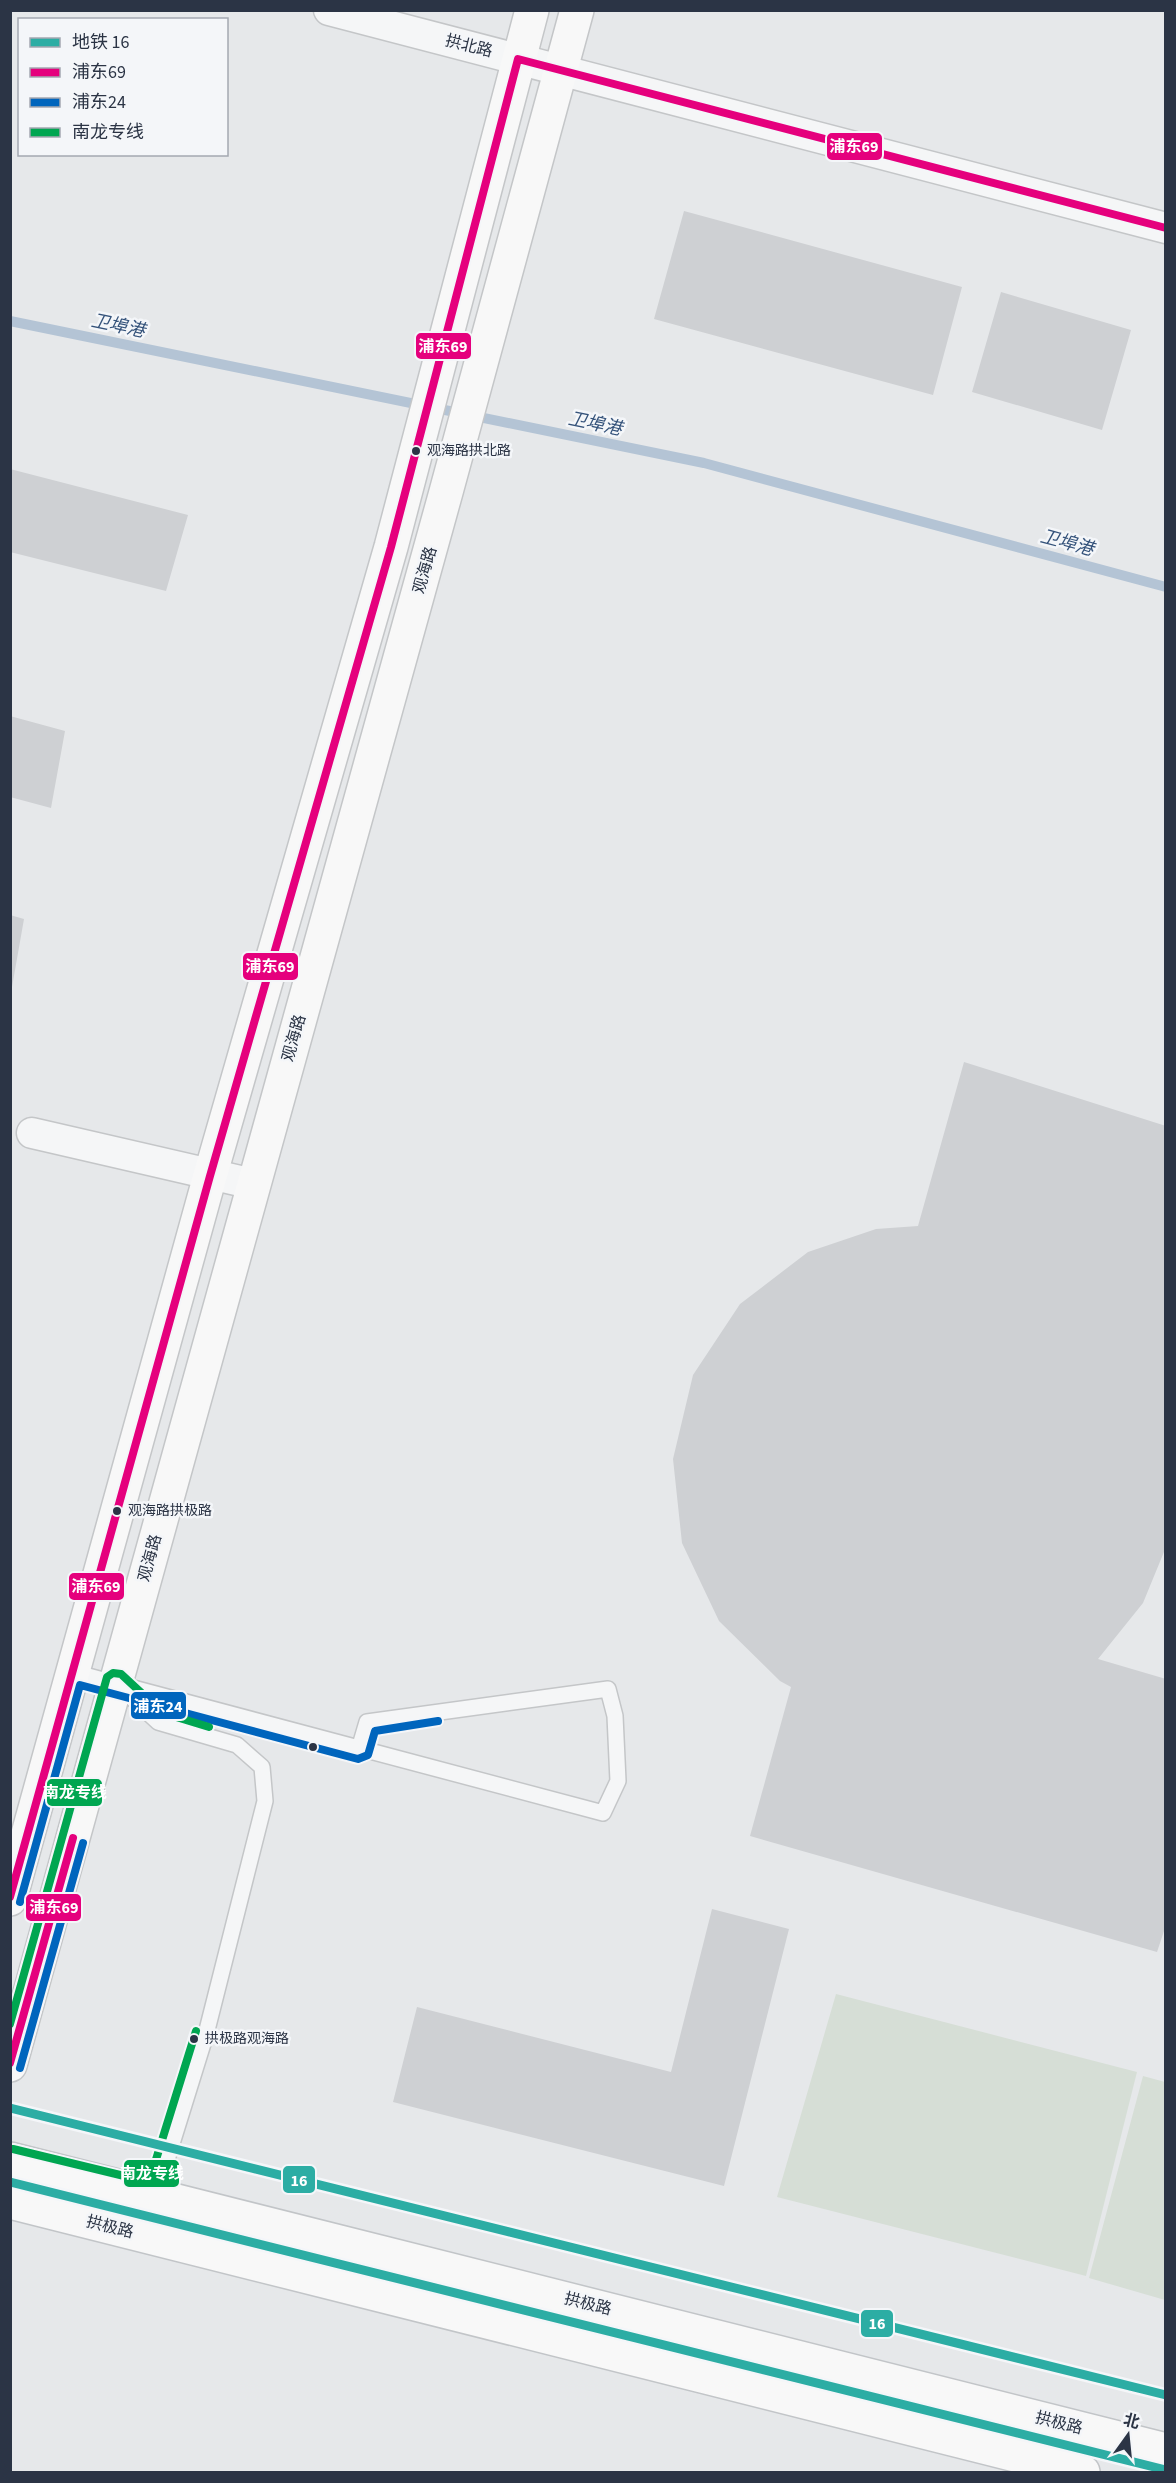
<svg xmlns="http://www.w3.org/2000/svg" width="1176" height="2483" viewBox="0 0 1176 2483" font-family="'Source Sans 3','Noto Sans SC',sans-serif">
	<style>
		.pitch { fill: #d6ded6 }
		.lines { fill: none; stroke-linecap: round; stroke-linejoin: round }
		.stream { stroke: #b4c4d5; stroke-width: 10 }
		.building { fill: #ced0d3 }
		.lane-casing { stroke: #c4c6c8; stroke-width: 18 }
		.street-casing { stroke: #c4c6c8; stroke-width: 33 }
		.secondary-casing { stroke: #c4c6c8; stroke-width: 36 }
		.primary-casing { stroke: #c2c5c8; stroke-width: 36 }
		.lane { stroke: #f5f6f7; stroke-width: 15 }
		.street { stroke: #f5f6f7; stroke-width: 30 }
		.secondary { stroke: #f8f8f8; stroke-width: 33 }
		.primary { stroke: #f8f8f8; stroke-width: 33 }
		.bus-1-casing { stroke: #f4f6f9; stroke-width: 12 }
		.bus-2-casing { stroke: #f4f6f9; stroke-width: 12 }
		.bus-3-casing { stroke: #f4f6f9; stroke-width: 12 }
		.bus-1 { stroke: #e5007d; stroke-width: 8 }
		.bus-2 { stroke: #0065bd; stroke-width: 8 }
		.bus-3 { stroke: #00a651; stroke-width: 8 }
		.metro-1-casing { stroke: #f4f6f9; stroke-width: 14 }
		.metro-1 { stroke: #2cada4; stroke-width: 9 }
		.bus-dot { fill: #2b3445; stroke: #f4f6f9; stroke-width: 2 }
		.labels { text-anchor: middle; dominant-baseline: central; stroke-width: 5; stroke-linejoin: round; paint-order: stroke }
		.bus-label { font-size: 14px; fill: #2b3445; stroke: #f4f6f9; text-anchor: start }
		.street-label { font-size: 16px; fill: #2b3445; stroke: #f4f6f9 }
		.water-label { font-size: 18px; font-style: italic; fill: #34527a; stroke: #f4f6f9 }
		.line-badge { stroke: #f4f6f9; stroke-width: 2 }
		.badge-label { font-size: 16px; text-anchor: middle; font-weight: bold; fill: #fff }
	</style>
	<rect width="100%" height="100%" fill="#e6e8ea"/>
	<path class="pitch" d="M836,1994L1137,2072L1086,2276L777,2197Z
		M1143,2076L1165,2082V2300L1089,2278Z"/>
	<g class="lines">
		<path class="stream" d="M10,321L704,463L1166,587"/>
	</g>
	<path class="building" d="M684,211L962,287L933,395L654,319Z
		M1001,292L1131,330L1102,430L972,392Z
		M10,469L188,515L166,591L10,552Z
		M10,716L65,731L51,808L10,797Z
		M10,915L24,919L12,987L10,986Z
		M964,1062L1166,1126V1394H1164L1166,1547L1143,1603L1098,1659L1166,1679V1925L1157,1952L750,1836L791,1687L780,1681L719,1621L682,1543L673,1459L693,1375L740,1304L808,1252L876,1229L918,1226Z
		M712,1909L789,1929L724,2186L393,2102L417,2007L671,2072Z"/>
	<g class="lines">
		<defs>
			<path id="lane" d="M73,1672L603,1813L618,1781L615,1716L608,1689L367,1722L359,1749
				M118,1685L158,1722L237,1745L262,1767L265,1801L206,2034L156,2195"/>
			<path id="street" d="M329,10L1166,228
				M32,1133L253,1184"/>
			<path id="secondary" d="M10,1899L210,1176L391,547L532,10
				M10,2065L446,492L577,10"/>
			<path id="primary" d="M10,2159L1166,2450
				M10,2202L1083,2472"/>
		</defs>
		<use href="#lane" class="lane-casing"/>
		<use href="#street" class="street-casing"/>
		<use href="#secondary" class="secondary-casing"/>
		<use href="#primary" class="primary-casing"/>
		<use href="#lane" class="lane"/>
		<use href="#street" class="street"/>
		<use href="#secondary" class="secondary"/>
		<use href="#primary" class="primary"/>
		<defs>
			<path id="bus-1" d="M10,1897L210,1176L391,547L518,59L1166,228
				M10,2063L73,1838"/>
			<path id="bus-2" d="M20,1902L80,1685L358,1759L368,1755L375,1731L438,1721
				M20,2068L83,1843"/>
			<path id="bus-3" d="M10,2024L107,1677L113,1673L121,1674L163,1713L209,1727
				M13,2149L149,2182L196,2031"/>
		</defs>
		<use href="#bus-1" class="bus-1-casing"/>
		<use href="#bus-2" class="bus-2-casing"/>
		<use href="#bus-3" class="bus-3-casing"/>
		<use href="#bus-1" class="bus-1"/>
		<use href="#bus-2" class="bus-2"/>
		<use href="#bus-3" class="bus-3"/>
		<defs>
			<path id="metro-1" d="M10,2108L1166,2395
				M10,2182L1166,2470"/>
		</defs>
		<use href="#metro-1" class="metro-1-casing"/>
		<use href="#metro-1" class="metro-1"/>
	</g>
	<g class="bus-dot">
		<circle cx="416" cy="451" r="5"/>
		<circle cx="117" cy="1511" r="5"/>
		<circle cx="313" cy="1747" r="5"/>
		<circle cx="194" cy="2039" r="5"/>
	</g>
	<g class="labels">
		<g class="bus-label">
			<text x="427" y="451">观海路拱北路</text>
			<text x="128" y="1511">观海路拱极路</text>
			<text x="205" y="2039">拱极路观海路</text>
		</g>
		<g class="street-label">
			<text transform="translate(469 46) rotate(14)">拱北路</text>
			<text transform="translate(425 570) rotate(-74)">观海路</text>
			<text transform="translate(294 1038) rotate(-74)">观海路</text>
			<text transform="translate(150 1558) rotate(-75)">观海路</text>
			<text transform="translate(110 2227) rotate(14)">拱极路</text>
			<text transform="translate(588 2304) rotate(14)">拱极路</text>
			<text transform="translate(1059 2423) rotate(14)">拱极路</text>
		</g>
		<g class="water-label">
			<text transform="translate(118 326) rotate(12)">卫埠港</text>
			<text transform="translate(595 424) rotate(12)">卫埠港</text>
			<text transform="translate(1067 543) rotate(15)">卫埠港</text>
		</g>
	</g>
	<g class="line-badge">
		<rect x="826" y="132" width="57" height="29" rx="6" fill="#e5007d"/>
		<rect x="415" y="332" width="57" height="28" rx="6" fill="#e5007d"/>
		<rect x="242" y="952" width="57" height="29" rx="6" fill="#e5007d"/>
		<rect x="68" y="1572" width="57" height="29" rx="6" fill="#e5007d"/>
		<rect x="130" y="1691" width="57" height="29" rx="6" fill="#0065bd"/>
		<rect x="46" y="1778" width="57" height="29" rx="6" fill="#00a651"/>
		<rect x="25" y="1893" width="57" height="29" rx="6" fill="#e5007d"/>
		<rect x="123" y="2159" width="57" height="29" rx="6" fill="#00a651"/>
		<rect x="282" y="2165" width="34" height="29" rx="6" fill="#2cada4"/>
		<rect x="860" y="2309" width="34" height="29" rx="6" fill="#2cada4"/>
	</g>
	<g class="badge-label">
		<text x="854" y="152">浦东69</text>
		<text x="443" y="352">浦东69</text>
		<text x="270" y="972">浦东69</text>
		<text x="96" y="1592">浦东69</text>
		<text x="158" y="1712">浦东24</text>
		<text x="75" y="1798">南龙专线</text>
		<text x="54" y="1913">浦东69</text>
		<text x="152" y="2179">南龙专线</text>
		<text x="299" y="2186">16</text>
		<text x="877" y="2329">16</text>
	</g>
	<rect width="1176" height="2483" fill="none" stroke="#2b3445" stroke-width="24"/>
	<rect x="18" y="18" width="210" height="138" fill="#f4f6f9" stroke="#a4a8b1" stroke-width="1.5"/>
	<rect x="30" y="38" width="30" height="9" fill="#2cada4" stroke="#a4a8b1" stroke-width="1.5"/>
	<text x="72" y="48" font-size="18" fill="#2b3445">地铁 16</text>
	<rect x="30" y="68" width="30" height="9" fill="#e5007d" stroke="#a4a8b1" stroke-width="1.5"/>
	<text x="72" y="78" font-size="18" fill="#2b3445">浦东69</text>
	<rect x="30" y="98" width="30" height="9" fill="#0065bd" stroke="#a4a8b1" stroke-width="1.5"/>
	<text x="72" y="108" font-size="18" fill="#2b3445">浦东24</text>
	<rect x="30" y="128" width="30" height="9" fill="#00a651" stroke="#a4a8b1" stroke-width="1.5"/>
	<text x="72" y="138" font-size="18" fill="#2b3445">南龙专线</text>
	<g transform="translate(1128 2435) rotate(15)" stroke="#f4f6f9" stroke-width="4.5" paint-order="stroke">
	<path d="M0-4.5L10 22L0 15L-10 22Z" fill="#2b3445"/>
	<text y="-9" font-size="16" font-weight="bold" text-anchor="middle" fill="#2b3445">北</text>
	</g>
</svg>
